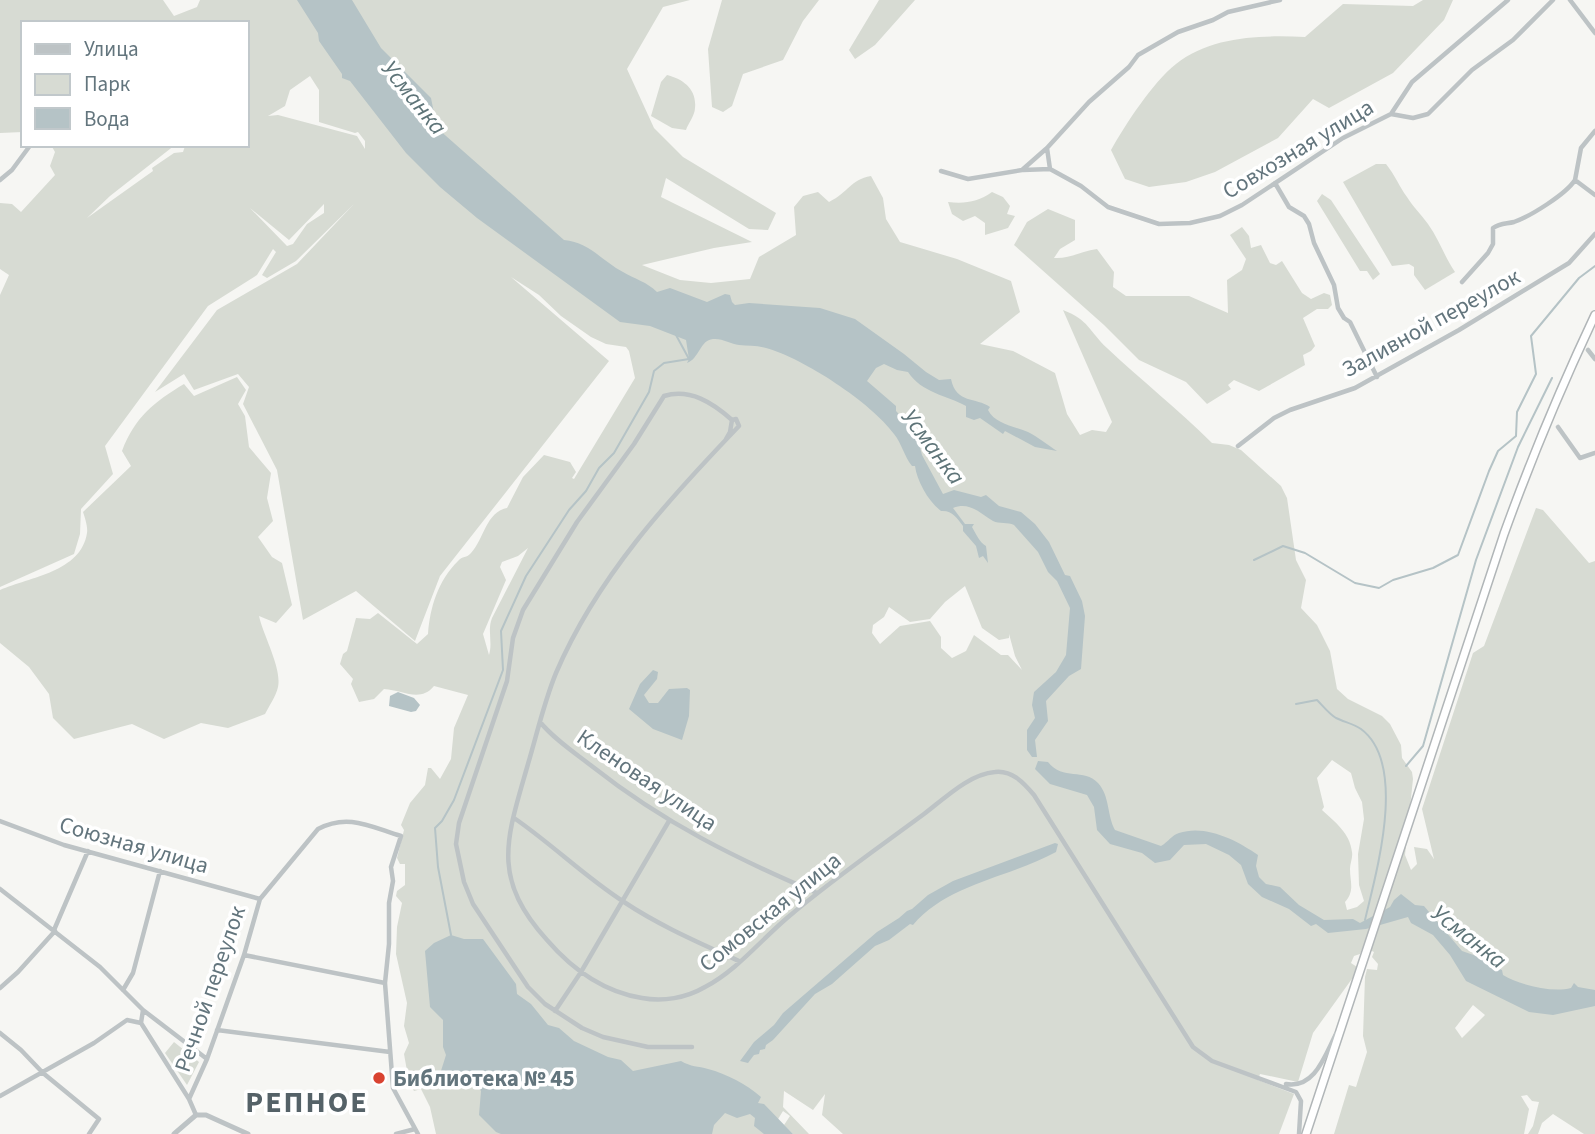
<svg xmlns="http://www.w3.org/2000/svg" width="1595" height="1134" viewBox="0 0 1595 1134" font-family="'Source Sans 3',sans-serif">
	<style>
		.green { fill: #d7dbd3; fill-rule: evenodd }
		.water { fill: #b5c3c6 }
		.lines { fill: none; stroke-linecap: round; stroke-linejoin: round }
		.stream { stroke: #b5c3c6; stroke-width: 2 }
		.trunk-casing { stroke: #b1b6b8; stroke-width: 10 }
		.minor { stroke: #bdc3c5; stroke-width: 4.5 }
		.tertiary { stroke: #bdc3c5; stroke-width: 5 }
		.trunk { stroke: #fff; stroke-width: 7 }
		.poi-dot { fill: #d94331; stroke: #fff; stroke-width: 2.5 }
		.labels { text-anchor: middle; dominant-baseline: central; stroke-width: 7; stroke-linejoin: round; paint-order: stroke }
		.street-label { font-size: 23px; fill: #63757d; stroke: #fff }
		.poi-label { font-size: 23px; font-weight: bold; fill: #63757d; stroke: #fff; text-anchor: start }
		.water-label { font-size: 24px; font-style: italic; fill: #5e7478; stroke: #fff }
		.district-label { font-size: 30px; font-weight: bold; letter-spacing: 2px; fill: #556268; stroke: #fff }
	</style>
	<rect width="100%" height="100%" fill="#f6f6f3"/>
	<path class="green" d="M0,0H163L174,16L197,7L200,0H690L663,7L627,69L654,128L683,157L776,213L768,230L749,229L666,178L661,197L752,242L714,248L642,265L680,280L711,283L750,279L759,257L796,235L794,207L803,196L818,192L829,202C849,192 850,180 871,176L883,198L886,219L900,242L957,259L1011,281L1020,312L980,344L1013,351L1055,373L1067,414L1080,435L1092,430L1106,432L1112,422L1063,310C1089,320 1089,331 1107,348C1142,381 1178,409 1212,443L1229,445L1241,450L1281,486L1287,498L1296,560L1306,580L1301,608L1317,625L1330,651L1337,689L1348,699L1382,716L1390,724L1401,745L1402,758L1412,772L1413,779L1405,855L1411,870L1417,864L1414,847L1427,849L1434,859L1422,809L1473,653L1484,646L1536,508L1543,510L1589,563L1595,561V1134H1584L1553,1114L1542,1123L1538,1134H1528L1533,1126L1539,1102L1532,1101L1527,1095L1521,1096L1529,1109L1524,1134H1334L1349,1085L1356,1087L1367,1052L1363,1036L1365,977L1367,969L1377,970L1378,964L1372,957L1374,952L1363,947L1360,954L1354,956L1351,963L1357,967L1354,976L1313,1033L1298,1082L1260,1074L1258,1080L1294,1094L1279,1134H843L822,1115L825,1094L813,1110L784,1091L783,1107L809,1134H793L784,1125L790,1116L783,1111L769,1134H436L430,1107L421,1089L414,1091L409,1082L404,1054L409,1043L404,1026L407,1003L396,954L397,927L402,903L396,896L397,891L405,885V864H400L397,858L404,830L401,825L410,803L425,785L428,768H431L440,779L451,759L454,728L468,695L434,686C420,703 403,690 384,689L374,699L359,702L351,684L353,679L340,664L343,654L347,651L356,618L370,619L378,613L417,644L428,634C430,607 438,581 458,561C462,556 467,558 471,553C484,539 486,512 507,508L523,477L544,455L570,462L576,472L572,478L574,479L635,378L629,351L626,347L606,344L591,337L561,316L539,295L511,277L609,361L440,576L415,641L356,591L303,620L277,470L243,404L249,387L238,374L194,390L184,374L155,392L217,310L297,264L354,204L296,261L267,278L262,275L276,252L273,249L257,275L208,306L105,446L113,474L81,509L80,534L74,554L0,587V295L9,275L0,269V203L12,204L21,212L55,175L50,166L55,152L51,145H175L110,196L87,218L153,171L152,168L174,153L183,152L185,146L247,145V23H23V132L0,133ZM310,76L319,90V122L355,133L358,132L365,141V149L357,136L278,115L268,116L285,106L290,90ZM324,204V213L307,224L293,244L287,246L250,208L289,240ZM528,548L492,618C487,631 493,642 489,655L483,634L506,580L500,567L502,562L518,556ZM965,586L982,628L999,640L1009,638V634L1015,656L1022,670L1008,655H1001L974,635L966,651L952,658L941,648V637L930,621L900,626L880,644L872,633L873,625L884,617L889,607L910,622L930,619L945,602ZM1332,760L1351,773L1355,788L1362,802L1364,819L1358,854L1359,885L1364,901L1357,907L1347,910L1345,902C1355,891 1350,882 1350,869C1350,863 1353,858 1352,852C1350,833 1335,822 1322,810L1324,807L1317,778ZM1473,1005L1485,1015L1462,1038L1455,1028Z
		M722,0H819L803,21L783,60L743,74L732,106L723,112L712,107L708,49Z
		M879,0H915L875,45L855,59L849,50Z
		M1423,0H1453L1444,20L1393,73L1329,108L1313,99L1278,138L1215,172L1186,182L1149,187L1125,179L1111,150C1126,124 1152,83 1176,64C1211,36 1261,35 1305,37L1343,4L1413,6Z
		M667,75C683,79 697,89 695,108C695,115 688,124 686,130L672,128L651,116L661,82Z
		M1376,164H1386C1395,175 1399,186 1407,197C1413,207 1421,214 1428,224C1439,239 1444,256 1455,272L1425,290L1414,275V267L1409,264L1392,266L1343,182Z
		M992,192L1003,197L1010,206L1007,214L1015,216L1008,228L985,235V223L975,216L963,221L952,214L948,202C965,204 978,202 992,192Z
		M1322,194L1331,200L1380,274L1373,280L1367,271H1360L1317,201Z
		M1048,209L1075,220V240L1060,249L1054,258C1070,259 1082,251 1097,249L1114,272L1113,287L1126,296H1189L1228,313L1227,280L1242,270L1246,259L1230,235L1242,227L1249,236L1251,248L1261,245L1270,263L1276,265L1282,261L1302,293L1311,299L1324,293L1330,295L1332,305L1328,309H1317L1303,318L1315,346L1311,351L1303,355L1305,365L1259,391L1234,380L1228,385L1231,389L1207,404L1186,382L1139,360L1104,325L1014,245L1027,222Z
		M237,377L246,390L238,404L245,416L249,447L271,473L267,498L273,521L258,537L272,557L282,563L292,605L276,623L259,616C263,635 282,668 278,687C276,696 269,706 265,714L228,728L201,723L164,739L132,724L74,739L53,718L49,694L29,667L0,643V590C30,577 81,572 87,533C88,527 85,518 83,512L131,466L122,451C135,417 154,402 184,384L194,396Z
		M174,1042L199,1062L187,1085L165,1053Z"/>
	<path class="water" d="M297,0H352L381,48L431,98L437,128L564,240C589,242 602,261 623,272C635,279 647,282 657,292L670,288L707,302L725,294L730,295L732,302L735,305L749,303L820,308L855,319L904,354L926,372L939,380L951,379C956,404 976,397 990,407L988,410C995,424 1014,426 1028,432C1038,437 1048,445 1057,451L1035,447L1005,431L1003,434L980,418L974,420L966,417V406C946,395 922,393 908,372L897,370L884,364L876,368L867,381L896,406V411L916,433L922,455L943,494L954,490L981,497L986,495L999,506L1021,512L1035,524L1049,542L1065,575L1070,576L1082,601L1085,616L1081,669L1069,676L1046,701L1048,721L1035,740L1037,757H1032L1027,750V730L1035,718L1032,705L1034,692L1056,672L1066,655L1070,608L1057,581L1048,572L1038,552L1014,525C1008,522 999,524 993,521C981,514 970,501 953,508L965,524H974L972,527C976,534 980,543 986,546L988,563L983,556L979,558L976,546L963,531V526C957,518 952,510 941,511C928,501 917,481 915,466H912C904,456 902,444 894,434C872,403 803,358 766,348C757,345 748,346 739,345C731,344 722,338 713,339C700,340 699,359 687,363L689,359L686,340L650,326L620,322L477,218L440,187L406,153L350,81L342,78V74L319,41L318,33Z
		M653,670L658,672L657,679L644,695L649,703H658L669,689L687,688L690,690L689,716L682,740L653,729L629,709L640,684Z
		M398,692L414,698L420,705L416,711L411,712L389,706L390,696Z
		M1038,761L1048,762C1063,781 1084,768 1098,783C1110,796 1107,816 1115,830L1161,846C1168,842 1172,835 1179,833C1205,824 1237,840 1258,855L1256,866L1259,877L1266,884L1280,887L1299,905L1324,920L1353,919L1360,923L1390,907L1394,900L1401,894L1415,905L1424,906L1462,951L1485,959L1488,965L1502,970L1503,975C1520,985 1552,993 1571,988L1574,983L1578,987L1595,990V1006L1553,1015L1529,1012L1466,981L1450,955L1433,935L1411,923L1408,917L1366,929L1328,933L1316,924L1311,926L1289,909L1262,897L1248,884L1241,865L1229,855L1206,844L1184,845L1170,860L1155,863L1142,853L1110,844L1097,830L1094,807L1087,795L1050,784L1035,769Z
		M1055,843L1058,844L1056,852C1011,877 947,884 913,925L910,924L889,940L875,946L832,984L815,994L773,1040L766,1045L765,1049L760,1050L759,1054L754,1055L748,1063L740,1061L754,1042L774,1025L783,1013L805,994L877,932L899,918L907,911L912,909L928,895L953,881Z
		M451,935L464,939H483L516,984L517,994L531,1004L548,1025L559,1028L574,1041L608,1057L621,1060L633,1071L681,1061C691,1067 698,1066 708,1069C727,1074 746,1084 761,1097L758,1103L764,1104L793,1134H764L754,1126L755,1118L750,1114L737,1118L725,1113L714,1125L712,1134H501L496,1132L479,1115L481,1091L476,1084C465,1084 454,1089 442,1090L440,1074L446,1055L443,1047V1020L430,1007L425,951L434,943Z"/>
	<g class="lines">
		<path class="stream" d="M1254,560L1283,546L1305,553L1355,583L1379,588L1393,580L1433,568L1458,555L1489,471L1498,451L1516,436L1517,412L1536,374L1531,336L1579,278L1595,266
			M1296,704L1317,700C1323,706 1329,714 1336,718C1344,722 1354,724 1361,729C1408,764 1376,873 1365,920
			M1406,766L1423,746L1476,560L1518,447L1552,378
			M451,935L438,867L435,828L442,821L454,800L503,670L501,631L526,576L569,510L586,491L599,468L614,453L649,392L654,371L664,363L689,359L676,335"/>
		<defs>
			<path id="trunk" d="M1306,1134L1504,534C1531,459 1561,387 1595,315"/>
		</defs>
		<use href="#trunk" class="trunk-casing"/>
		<path class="minor" d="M1570,0L1595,33
			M1391,114L1413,118L1428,114L1472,70L1513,40L1553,0
			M1595,131L1581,148L1575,180L1595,195
			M1047,148L1050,169L1081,186L1108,207L1159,224L1190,223L1220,216L1242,205L1343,138L1391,114L1412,82L1508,0
			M1023,170L1050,169
			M941,171L968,179L1022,170L1047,148L1089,102L1129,67L1138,55L1178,32L1213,20L1228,12L1280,0
			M0,180L12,170L29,147
			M1275,183L1289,207L1304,216L1309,224L1314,243L1334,285L1338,308L1344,318L1350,322L1377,377
			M1462,282L1488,253L1493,244V228C1500,223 1506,224 1514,222C1531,216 1566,194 1575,180
			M1588,350L1595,359
			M1558,427L1580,458L1595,453
			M726,439L730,432L732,420L736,419L739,426C668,500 597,577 556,673C544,702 537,734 528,764C507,838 490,877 547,940C572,969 604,992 642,998C663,1002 686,998 705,987C736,971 760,941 787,918C830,881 878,848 924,814C944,799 969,774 995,772C1012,770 1024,783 1034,795L1193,1047L1212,1061L1296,1092L1301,1101L1299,1134
			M1238,446L1274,418L1290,410L1355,388L1459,330L1569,263L1595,234
			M540,722C555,740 575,753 593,767C664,823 735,858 817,893
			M514,818C552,844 585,877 624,902C660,926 700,943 739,961
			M0,821L64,845L260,899
			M0,889L100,967L143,1010L141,1023L189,1099L196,1115
			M54,930L88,851
			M244,955L385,983
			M0,988L18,972L55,931
			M123,990L133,973L160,871
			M143,1010L207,1059
			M555,1011L581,972L669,821
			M217,1030L390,1052
			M0,1033L21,1050L43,1073L99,1119L89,1134
			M692,1047H648L603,1037L582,1028L545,1004L528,987L473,904L464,882L456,844L459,823L507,681L513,638L523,610L577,522L634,444L664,396C690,388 713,403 732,420
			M1286,1084C1315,1089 1325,1055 1336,1034
			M0,1096L94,1043L127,1020L141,1023
			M189,1099L207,1059L244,955L260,899L318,829C348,813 371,827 401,836L391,867L393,881L389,903V944L385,983L393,1088L418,1134
			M396,1134L415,1129"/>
		<path class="tertiary" d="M174,1134L196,1115H206L248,1134"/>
		<use href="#trunk" class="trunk"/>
	</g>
	<circle class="poi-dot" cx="379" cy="1078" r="7"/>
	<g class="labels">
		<g class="street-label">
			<text transform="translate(1298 149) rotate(-31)">Совхозная улица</text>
			<text transform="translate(1431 323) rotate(-29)">Заливной переулок</text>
			<text transform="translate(647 780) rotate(34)">Кленовая улица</text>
			<text transform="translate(134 845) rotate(16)">Союзная улица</text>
			<text transform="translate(770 912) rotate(-39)">Сомовская улица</text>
			<text transform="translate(210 989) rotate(-71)">Речной переулок</text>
		</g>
		<g class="poi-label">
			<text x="393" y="1078">Библиотека № 45</text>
		</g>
		<g class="water-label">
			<text transform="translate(414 98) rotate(51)">Усманка</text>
			<text transform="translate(933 447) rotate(53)">Усманка</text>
			<text transform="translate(1469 937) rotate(38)">Усманка</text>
		</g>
		<g class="district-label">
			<text x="307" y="1102">РЕПНОЕ</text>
		</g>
	</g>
	<rect x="21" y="21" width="228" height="126" fill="#ffffff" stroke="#c1c8cb" stroke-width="2"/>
	<rect x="35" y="44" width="35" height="10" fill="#bdc3c5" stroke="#c1c8cb" stroke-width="2"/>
	<text x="84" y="56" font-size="21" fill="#63757d">Улица</text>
	<rect x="35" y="74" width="35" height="21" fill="#d7dbd3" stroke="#c1c8cb" stroke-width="2"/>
	<text x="84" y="91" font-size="21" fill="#63757d">Парк</text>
	<rect x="35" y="108" width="35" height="21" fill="#b5c3c6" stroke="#c1c8cb" stroke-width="2"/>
	<text x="84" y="126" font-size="21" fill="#63757d">Вода</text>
</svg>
